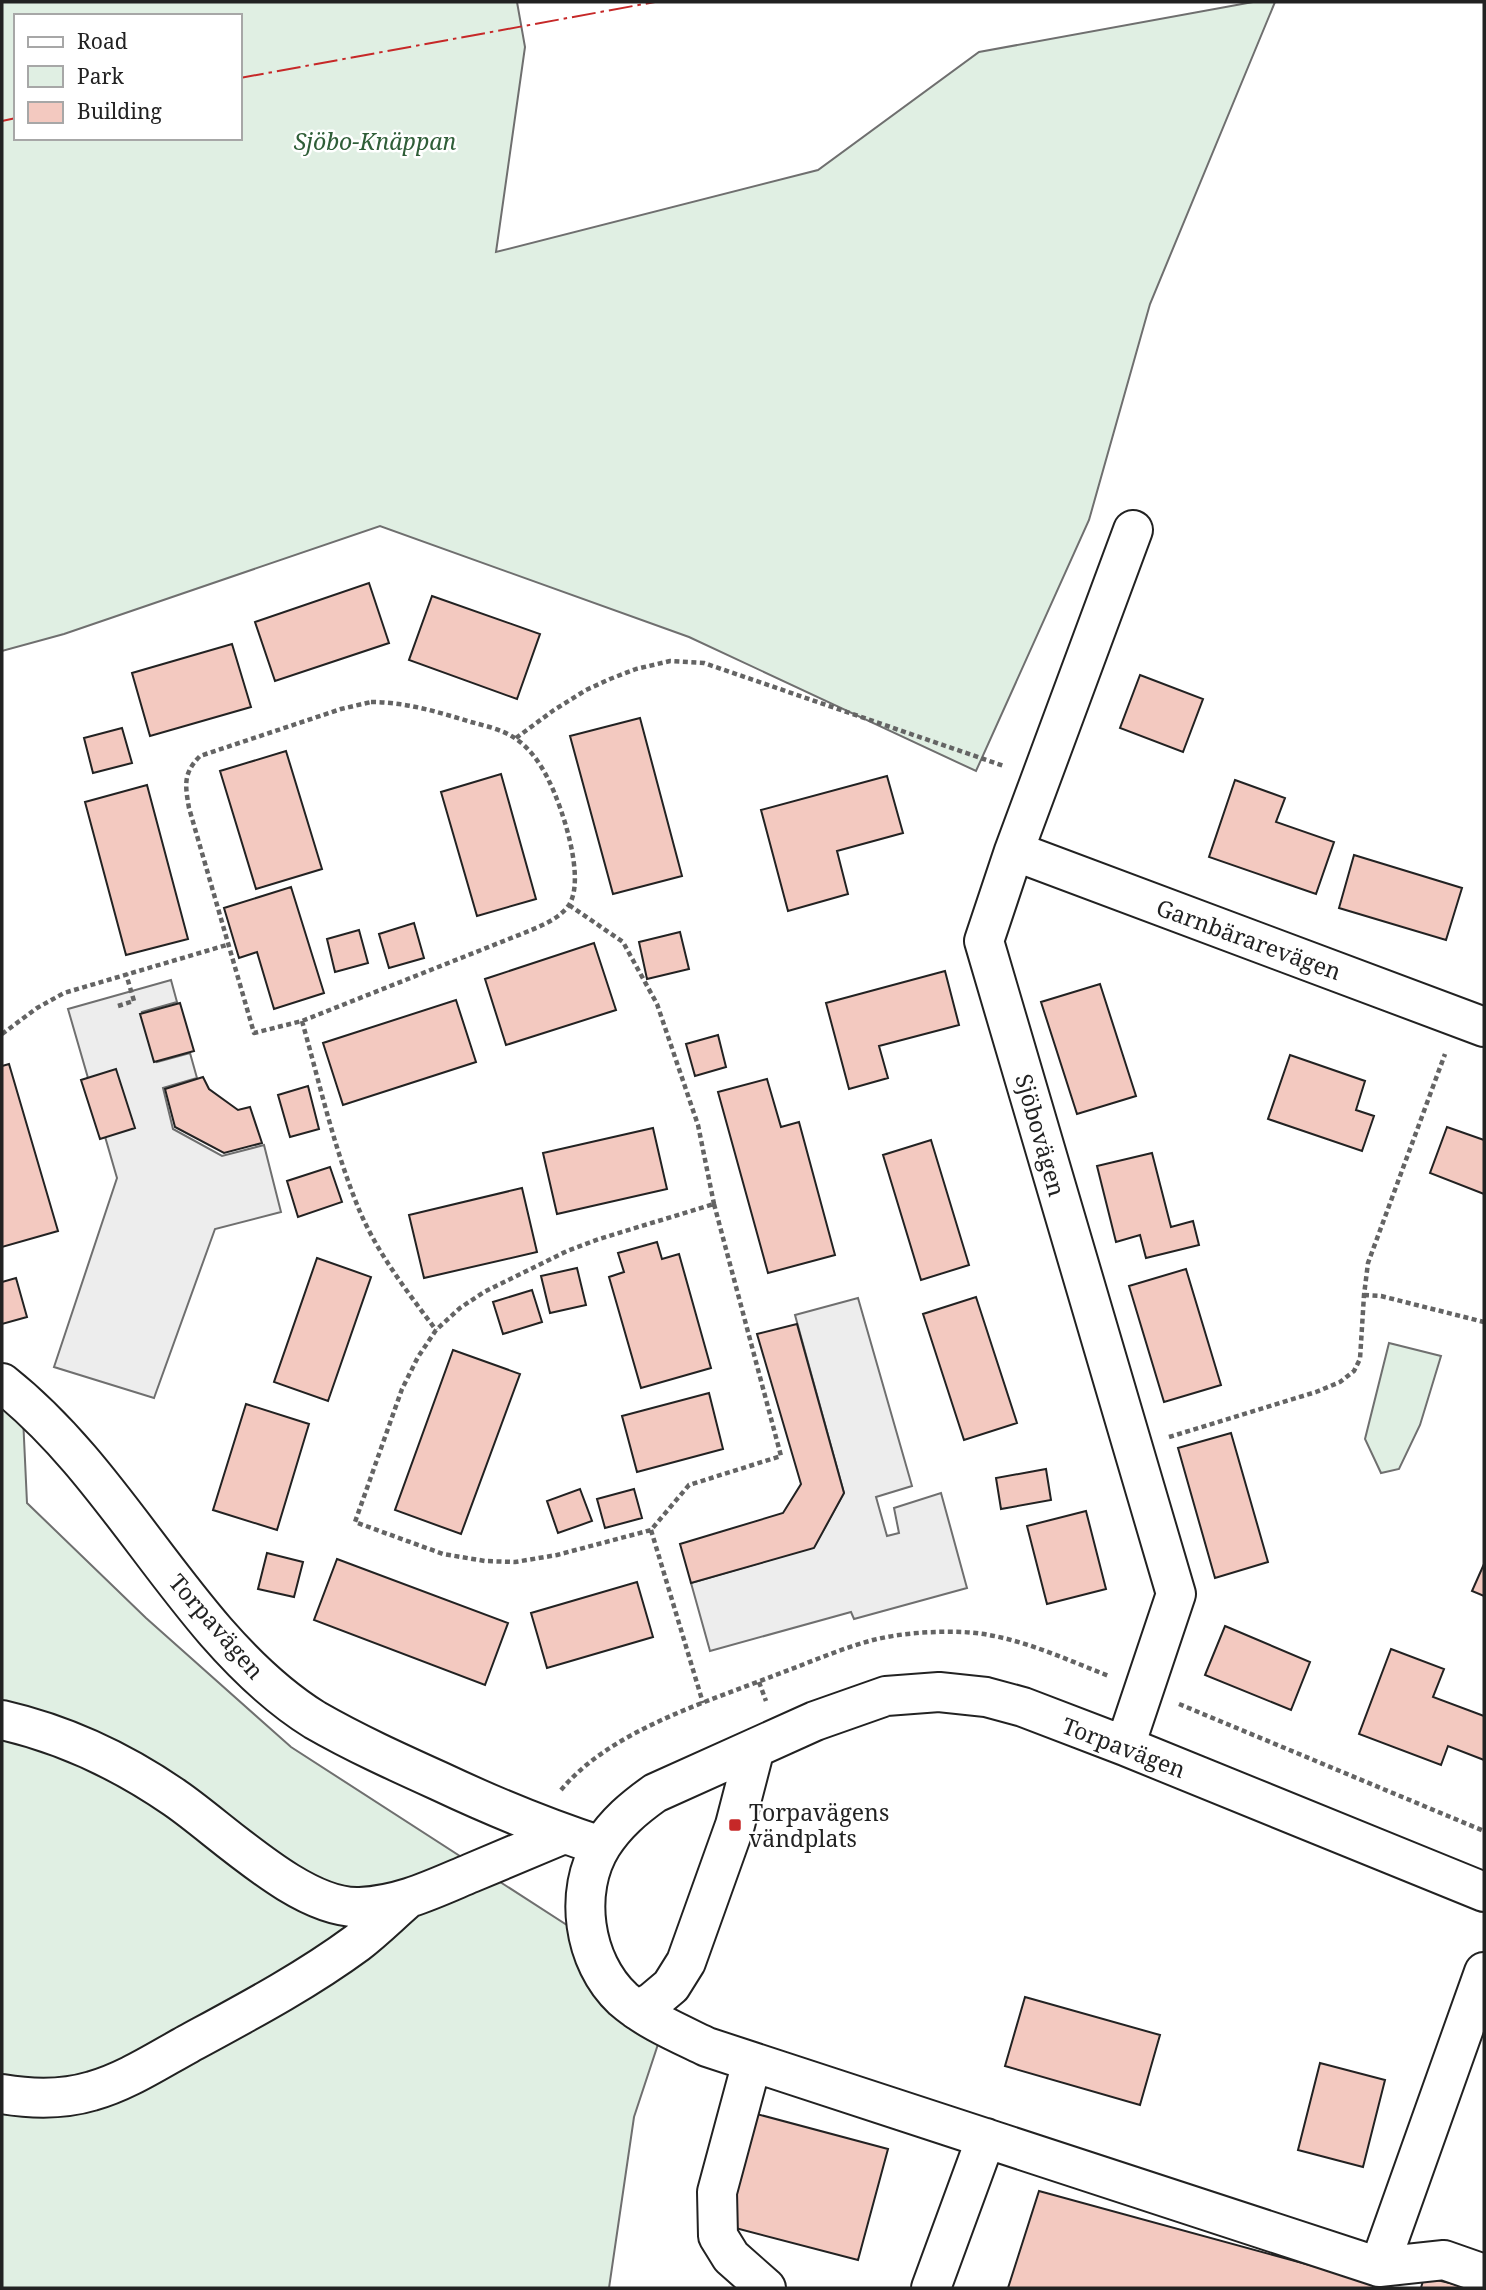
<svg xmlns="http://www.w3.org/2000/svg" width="1486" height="2290" viewBox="0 0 1486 2290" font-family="'Noto Serif',serif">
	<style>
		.green { fill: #e0efe3; stroke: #6f6f6f; stroke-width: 2; fill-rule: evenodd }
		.parking { fill: #ededed; stroke: #6f6f6f; stroke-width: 2 }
		.building { fill: #f3c9c0; stroke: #222; stroke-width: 2 }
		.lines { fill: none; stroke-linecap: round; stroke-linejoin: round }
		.minor-casing { stroke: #222; stroke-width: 42 }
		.path { stroke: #646464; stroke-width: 4.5; stroke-dasharray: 5 3.5; stroke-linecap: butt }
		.minor { stroke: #fff; stroke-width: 38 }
		.power { stroke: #c62828; stroke-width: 2; stroke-dasharray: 24 5 3.5 5; stroke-linecap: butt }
		.poi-dot { fill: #c62828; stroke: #fff; stroke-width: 2.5 }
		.labels { text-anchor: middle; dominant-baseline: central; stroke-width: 5; stroke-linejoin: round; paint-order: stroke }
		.park-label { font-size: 23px; font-style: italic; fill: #2f5e38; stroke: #fff }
		.street-label { font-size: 23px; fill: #222; stroke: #fff }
		.poi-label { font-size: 23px; fill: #222; stroke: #fff; text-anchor: start }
	</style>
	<rect width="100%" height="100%" fill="#fff"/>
	<path class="green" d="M2,2H517L525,47L496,252L818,170L979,52L1253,2H1275L1150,304L1089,520L976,771L689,637L380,526L64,634L2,651ZM16,16H240V138H16Z
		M1389,1343L1441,1356L1420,1425L1399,1469L1381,1473L1365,1439Z
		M2,1402L23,1417L27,1503L146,1618L291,1747L573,1929L666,2020L634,2117L609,2288H2Z"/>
	<path class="parking" d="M171,980L177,1002L142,1012L157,1062L190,1053L197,1078L163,1088L173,1129L222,1156L264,1145L281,1212L215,1229L154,1398L54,1367L117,1178L68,1009Z
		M858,1298L912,1486L876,1497L887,1536L899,1533L894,1508L941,1493L967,1588L854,1619L851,1612L710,1651L691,1583L814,1547L844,1493L795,1315Z"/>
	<path class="building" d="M369,583L389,643L275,681L255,622Z
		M432,596L540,634L517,699L409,660Z
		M232,644L251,707L150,736L132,673Z
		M1140,675L1203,699L1183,752L1120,728Z
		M640,718L682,876L613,894L570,736Z
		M122,728L132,763L93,773L84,738Z
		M286,751L322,869L256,889L220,771Z
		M501,774L536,899L477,916L441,792Z
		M887,776L903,833L837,851L848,894L788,911L761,810Z
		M1235,780L1285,798L1276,822L1334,842L1316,894L1209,857Z
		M147,785L188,939L126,955L85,802Z
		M1354,855L1462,888L1446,940L1339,908Z
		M291,887L324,993L274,1009L257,952L239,958L224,908Z
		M414,923L424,958L389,968L379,934Z
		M359,930L368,963L335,972L327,939Z
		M680,932L689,969L647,979L639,942Z
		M594,943L616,1010L506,1045L485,979Z
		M945,971L959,1025L879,1046L888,1078L849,1089L826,1003Z
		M1100,984L1136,1096L1077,1114L1041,1002Z
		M456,1000L476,1062L343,1105L323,1043Z
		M180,1003L194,1051L154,1062L140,1014Z
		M718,1035L726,1067L695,1076L686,1044Z
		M1290,1055L1365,1081L1356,1110L1374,1116L1362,1151L1268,1119Z
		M9,1064L58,1231L2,1247V1066Z
		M116,1069L135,1128L100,1139L81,1080Z
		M203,1077L209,1089L238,1110L250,1107L262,1143L224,1153L175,1127L165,1089Z
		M767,1079L781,1127L799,1122L835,1255L768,1273L718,1092Z
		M308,1086L319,1129L290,1137L278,1095Z
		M1447,1127L1484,1140V1194L1430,1173Z
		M653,1128L667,1189L557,1214L543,1153Z
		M931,1140L969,1265L921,1280L883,1155Z
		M1152,1153L1171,1227L1193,1221L1199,1245L1146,1258L1140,1235L1116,1242L1097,1166Z
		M330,1167L342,1202L298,1217L287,1181Z
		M522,1188L537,1252L424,1278L409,1215Z
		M657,1242L662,1259L679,1254L711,1368L641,1388L609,1277L624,1272L618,1253Z
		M317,1258L371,1277L328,1401L274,1382Z
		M577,1268L586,1305L550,1313L541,1276Z
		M1186,1269L1221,1385L1164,1402L1129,1286Z
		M16,1278L27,1317L2,1324V1282Z
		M532,1290L542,1322L503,1334L493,1302Z
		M976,1297L1017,1423L964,1440L923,1314Z
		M797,1324L844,1493L814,1548L691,1583L680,1544L783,1513L801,1484L757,1334Z
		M453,1350L520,1374L461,1534L395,1510Z
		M709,1393L723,1449L637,1472L622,1416Z
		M246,1404L309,1424L277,1530L213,1510Z
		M1231,1433L1268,1562L1215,1578L1178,1448Z
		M1046,1469L1051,1500L1001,1509L996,1478Z
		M580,1489L592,1521L558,1533L547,1501Z
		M634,1489L642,1518L605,1528L597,1499Z
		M1086,1511L1106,1589L1047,1604L1027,1526Z
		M267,1553L303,1562L294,1597L258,1589Z
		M337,1559L508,1623L485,1685L314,1620Z
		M1484,1564V1596L1472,1591Z
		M637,1582L653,1637L547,1668L531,1613Z
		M1225,1626L1310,1662L1291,1710L1205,1675Z
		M1391,1649L1444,1669L1433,1697L1484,1716V1760L1448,1746L1441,1765L1359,1734Z
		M1025,1997L1160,2035L1140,2105L1005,2066Z
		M1320,2063L1385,2080L1363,2167L1298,2150Z
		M753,2113L888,2149L858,2260L724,2225Z
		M1039,2191L1394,2288H1008Z
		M1424,2277L1471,2288H1421Z"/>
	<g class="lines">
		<defs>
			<path id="minor" d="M1014,851L1484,1027
				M2,1383C89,1452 144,1549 216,1632C244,1664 278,1697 315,1720C355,1743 397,1762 439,1781C492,1806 545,1828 601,1846
				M2,1720C63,1734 123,1762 175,1798C222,1830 301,1910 360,1907C401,1905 433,1889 471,1873C502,1860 533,1847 564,1834
				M1125,1746L1176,1594L984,941L1014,851L1133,530
				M1484,1892L1125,1746L1023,1707L986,1697L939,1692L886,1696L815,1721L655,1793C634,1808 616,1823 602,1845C573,1891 583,1962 623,1999C647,2020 678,2033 707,2047L1379,2267L1444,2260L1484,2274
				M637,2010L652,2002L671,1986L686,1962L735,1825L755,1748
				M752,2062L717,2192L718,2236L731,2257L766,2288
				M2,2094C32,2099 62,2100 92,2091C125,2082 157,2061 188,2044C245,2013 304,1982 357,1943C374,1930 389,1915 405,1901
				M1379,2267L1484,1972
				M931,2288L986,2138"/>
		</defs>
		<use href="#minor" class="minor-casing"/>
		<path class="path" d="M371,702C406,702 438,712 471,722C486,726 504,730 516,739C530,748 542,766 549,781C562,807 586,878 569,905C560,918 543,925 529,931L302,1021L254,1033L189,808C185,785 183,773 200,756L341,709Z
			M516,738L554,710L586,690L610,679L636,669L670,661L704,663L1004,766
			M569,905L623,942L657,1004L698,1125L714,1204
			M118,1006L134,1001L126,974
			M302,1021C319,1081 333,1144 356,1202C374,1249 406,1290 436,1330
			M2,1034L37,1008L64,993L230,944
			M714,1204L781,1456L689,1485L651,1530L557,1555L515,1562L485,1561L443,1554L355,1522L402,1389L418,1357L436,1330L460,1308L484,1292L567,1251L599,1239Z
			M1364,1295L1381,1296L1484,1322
			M1169,1437L1316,1392L1340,1382L1354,1371L1360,1359L1364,1295L1368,1263L1445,1054
			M651,1530L703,1703
			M759,1682L766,1701
			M1179,1704L1484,1831
			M561,1790C610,1731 704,1703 773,1676C806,1664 839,1649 873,1640C901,1633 933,1631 962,1632C1013,1634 1062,1658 1109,1676"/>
		<use href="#minor" class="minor"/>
		<path class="power" d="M240,78L655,2
			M2,121L16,118"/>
	</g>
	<rect class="poi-dot" x="728" y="1818" width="14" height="14" rx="3.5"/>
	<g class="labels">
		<g class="park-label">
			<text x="375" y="141">Sjöbo-Knäppan</text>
		</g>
		<g class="street-label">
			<text transform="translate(1249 939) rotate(20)">Garnbärarevägen</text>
			<text transform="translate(1041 1135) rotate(74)">Sjöbovägen</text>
			<text transform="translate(217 1626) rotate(49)">Torpavägen</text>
			<text transform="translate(1124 1747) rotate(21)">Torpavägen</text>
		</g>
		<g class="poi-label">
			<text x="749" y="1812">Torpavägens<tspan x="749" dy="26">vändplats</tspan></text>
		</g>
	</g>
	<rect width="1486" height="2290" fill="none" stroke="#222222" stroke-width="7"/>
	<rect x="14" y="14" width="228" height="126" fill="#ffffff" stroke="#a7a7a7" stroke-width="2"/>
	<rect x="28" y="37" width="35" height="10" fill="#ffffff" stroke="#a7a7a7" stroke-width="2"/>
	<text x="77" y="49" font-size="21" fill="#222222">Road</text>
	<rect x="28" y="66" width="35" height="21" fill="#e0efe3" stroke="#a7a7a7" stroke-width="2"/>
	<text x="77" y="84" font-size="21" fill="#222222">Park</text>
	<rect x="28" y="102" width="35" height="21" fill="#f3c9c0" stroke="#a7a7a7" stroke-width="2"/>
	<text x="77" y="119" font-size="21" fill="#222222">Building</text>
</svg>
